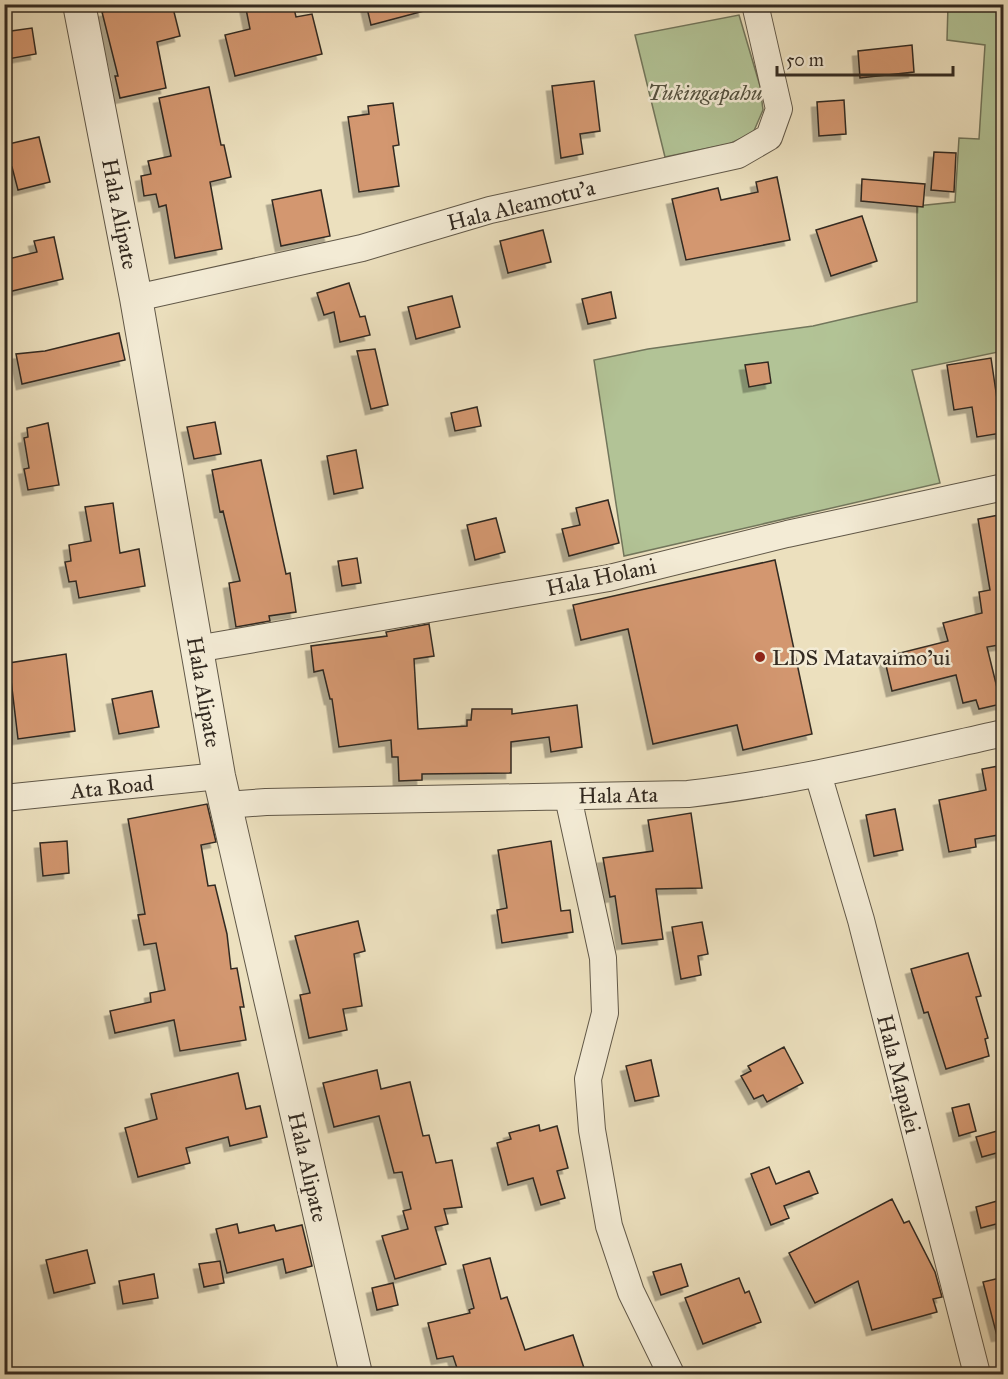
<svg xmlns="http://www.w3.org/2000/svg" width="1008" height="1379" viewBox="0 0 1008 1379" font-family="'IM FELL Great Primer',serif">
	<style>
		.green { fill: #b2c396; stroke: #72765c; stroke-width: 1.5 }
		.building { fill: #d3976f; stroke: #332a21; stroke-width: 1.5; filter: url(#shadow) }
		.lines { fill: none; stroke-linecap: round; stroke-linejoin: round }
		.minor-casing { stroke: #615848; stroke-width: 28 }
		.tertiary-casing { stroke: #615848; stroke-width: 34 }
		.minor { stroke: #f3ebd5; stroke-width: 26 }
		.tertiary { stroke: #f3ebd5; stroke-width: 32 }
		.poi-dot { fill: #8f2418; stroke: #f3ebd5; stroke-width: 2 }
		.labels { text-anchor: middle; dominant-baseline: central; stroke-width: 5; stroke-linejoin: round; paint-order: stroke }
		.park-label { font-size: 22px; font-style: italic; fill: #53503e; stroke: #f3ebd5 }
		.street-label { font-size: 22px; fill: #332a21; stroke: #f3ebd5 }
		.poi-label { font-size: 22px; fill: #332a21; stroke: #f3ebd5; text-anchor: start }
	</style>
	<defs>
		<filter id="shadow"><feDropShadow dx="-5.5" dy="5.5" stdDeviation="0" flood-color="#0004"/></filter>
	</defs>
	<rect width="100%" height="100%" fill="#ece0be"/>
	<filter id="stains"><feTurbulence type="fractalNoise" baseFrequency=".00333" numOctaves="4"/><feColorMatrix values="0 0 0 0 .2 0 0 0 0 .09 0 0 0 0 .02 0 0 0 .5 -.17"/></filter>
	<radialGradient id="worn" r=".72"><stop offset=".6" stop-color="#630" stop-opacity="0"/><stop offset="1" stop-color="#630" stop-opacity=".3"/></radialGradient>
	<path class="green" d="M989,4L1003,5V351L912,370L940,483L624,556L594,360L648,349L813,326L917,302V206L955,202L959,138L979,139L985,45L947,40L948,5Z
		M739,15L760,86L763,110L753,133L729,144L665,157L635,35Z"/>
	<path class="building" d="M134,4H172L180,36L157,42L166,88L120,98L115,76H118L102,12Z
		M245,4H293L296,17L312,14L322,54L235,76L225,35L250,29Z
		M366,4H423L424,11L371,25Z
		M32,28L36,54L8,59L4,32Z
		M912,45L914,72L860,78L858,51Z
		M594,81L600,131L580,134L583,154L561,158L552,86Z
		M209,87L221,145H224L231,177L210,182L222,249L175,258L166,205L159,207L156,194L144,196L141,176L151,174L148,161L171,156L159,98Z
		M844,100L846,134L819,136L817,102Z
		M393,103L399,145L393,146L399,186L359,192L348,117L369,114L368,106Z
		M39,137L50,182L18,190L12,167L4,168V145Z
		M934,152L956,153L954,192L931,190Z
		M777,177L790,240L686,260L672,199L718,188L721,200L758,192L756,182Z
		M862,179L925,184L923,207L861,201Z
		M321,190L330,236L281,246L272,200Z
		M862,216L877,261L831,276L816,230Z
		M543,230L551,262L508,273L500,241Z
		M54,237L63,279L4,293V260L37,252L34,241Z
		M349,283L360,317L365,316L370,335L340,342L334,312L324,315L317,293Z
		M611,292L616,318L588,324L582,299Z
		M452,296L460,327L416,339L408,307Z
		M119,333L125,360L22,384L16,354L45,351Z
		M375,349L388,405L371,409L357,351Z
		M991,358L1002,433L977,437L972,407L954,410L947,365Z
		M768,362L771,383L749,387L745,365Z
		M477,407L481,426L455,431L451,413Z
		M215,422L221,454L194,459L187,427Z
		M48,423L59,485L28,490L24,469L29,468L24,438L28,437L27,428Z
		M356,450L363,488L334,494L327,456Z
		M261,460L286,574L290,573L296,612L269,616L270,621L236,627L229,583L240,581L223,511L220,512L212,470Z
		M608,500L619,543L569,556L562,529L580,525L576,508Z
		M113,503L120,553L139,549L145,586L79,598L76,581L69,582L65,562L71,561L69,545L91,541L85,507Z
		M1004,514V644L987,647L1001,704L979,709L976,700L963,703L956,675L892,691L884,657L948,641L943,623L982,613L979,592L990,590L978,519Z
		M496,518L505,552L475,560L467,525Z
		M357,558L361,583L342,586L338,561Z
		M775,560L812,734L743,750L737,725L653,744L628,629L581,640L573,605Z
		M429,624L434,656L414,659L418,729L467,726V720H471L472,709H512V714L577,705L582,747L551,752L549,737L511,742V773L422,774V780L399,781L398,757H392L391,740L339,747L332,699H330L323,670L314,672L311,646L387,636L386,632Z
		M66,654L75,731L18,739L9,663Z
		M152,691L159,727L119,734L112,699Z
		M1004,765V834L975,839L976,847L949,852L939,800L986,790L982,769Z
		M207,804L216,842L201,845L208,886L215,885L227,934L231,969L237,968L244,1007H240L246,1040L180,1051L174,1020L115,1033L110,1011L151,1002L150,993L165,990L156,943L144,945L138,915L145,914L128,819Z
		M895,809L903,850L874,856L866,815Z
		M691,813L702,888L656,889L663,939L622,944L615,896L610,897L603,858L653,851L648,820Z
		M67,841L69,873L43,876L40,843Z
		M551,841L561,911L570,910L573,932L502,943L497,910L507,908L498,850Z
		M358,921L365,951L354,954L362,1006L343,1009L347,1030L309,1038L300,995L310,993L295,936Z
		M702,922L708,954L698,956L701,975L681,979L672,927Z
		M968,953L981,996L976,997L988,1038L985,1039L989,1056L946,1069L928,1012L924,1013L911,969Z
		M784,1047L803,1083L767,1102L763,1095L754,1099L741,1076L751,1071L748,1066Z
		M651,1060L659,1096L635,1101L626,1066Z
		M377,1070L381,1089L410,1082L423,1136L429,1135L436,1163L452,1160L462,1207L444,1209L448,1224L435,1227L446,1264L395,1279L382,1236L408,1229L403,1211L411,1209L402,1172L394,1173L379,1116L334,1127L323,1083Z
		M238,1073L246,1109L260,1106L267,1137L230,1146L228,1137L186,1148L190,1163L138,1177L125,1128L157,1119L151,1094Z
		M969,1104L976,1131L959,1136L952,1108Z
		M539,1125L540,1131L557,1126L568,1168L557,1171L565,1198L541,1205L533,1178L508,1185L497,1143L511,1139L509,1133Z
		M1004,1129V1151L982,1157L976,1137Z
		M769,1167L776,1184L809,1171L818,1193L784,1206L789,1218L771,1225L751,1174Z
		M892,1199L904,1223L909,1221L935,1272L942,1297L933,1299L937,1312L872,1330L858,1281L815,1303L789,1253Z
		M1004,1199V1222L981,1228L976,1207Z
		M237,1224L239,1233L274,1225L276,1231L302,1225L312,1266L286,1273L283,1259L227,1273L216,1229Z
		M87,1250L95,1283L54,1293L46,1260Z
		M490,1258L501,1299L507,1297L525,1350L573,1335L586,1374H459L453,1356L437,1359L428,1323L470,1313L469,1310L474,1308L463,1265Z
		M220,1261L224,1283L204,1287L199,1264Z
		M681,1264L688,1286L661,1295L653,1272Z
		M154,1274L158,1298L123,1304L119,1281Z
		M1004,1277V1335L997,1336L983,1282Z
		M739,1278L745,1293L749,1291L761,1322L703,1344L685,1298Z
		M393,1283L398,1305L377,1310L372,1288Z"/>
	<g class="lines">
		<defs>
			<path id="minor" d="M136,298L362,248L490,210L738,155L769,137L779,109L755,4
				M196,649L609,578L787,534L1004,487
				M818,774L861,920L977,1374
				M568,797L603,958L605,1013L588,1079L592,1130L609,1226L631,1292L671,1374
				M4,798L219,776
				M226,805L266,802L688,794C794,782 899,756 1004,733"/>
			<path id="tertiary" d="M79,4L136,298L219,776L356,1374"/>
		</defs>
		<use href="#minor" class="minor-casing"/>
		<use href="#tertiary" class="tertiary-casing"/>
		<use href="#minor" class="minor"/>
		<use href="#tertiary" class="tertiary"/>
	</g>
	<circle class="poi-dot" cx="760" cy="657" r="6"/>
	<g class="labels">
		<g class="park-label">
			<text x="705" y="92">Tukingapahu</text>
		</g>
		<g class="street-label">
			<text transform="translate(521 205) rotate(-14)">Hala Aleamotu'a</text>
			<text transform="translate(120 214) rotate(79)">Hala Alipate</text>
			<text transform="translate(601 577) rotate(-12)">Hala Holani</text>
			<text transform="translate(204 692) rotate(80)">Hala Alipate</text>
			<text transform="translate(112 787) rotate(-6)">Ata Road</text>
			<text transform="translate(618 795) rotate(-1)">Hala Ata</text>
			<text transform="translate(899 1074) rotate(76)">Hala Mapalei</text>
			<text transform="translate(308 1167) rotate(77)">Hala Alipate</text>
		</g>
		<g class="poi-label">
			<text x="772" y="657">LDS Matavaimo'ui</text>
		</g>
	</g>
	<rect width="1008" height="1379" fill="none" stroke="#ece0be" stroke-width="24"/>
	<rect x="6" y="6" width="996" height="1367" fill="none" stroke="#332a21" stroke-width="3"/>
	<rect x="12" y="12" width="984" height="1355" fill="none" stroke="#332a21" stroke-width="1.5"/>
	<path d="M777 66v9h176v-9" fill="none" stroke="#332a21" stroke-width="3"/>
	<text x="786" y="66" font-size="18" fill="#332a21" stroke="#f3ebd5" stroke-width="4.5" paint-order="stroke">50 m</text>
	<rect width="100%" height="100%" filter="url(#stains)"/>
	<rect width="100%" height="100%" fill="url(#worn)"/>
</svg>
